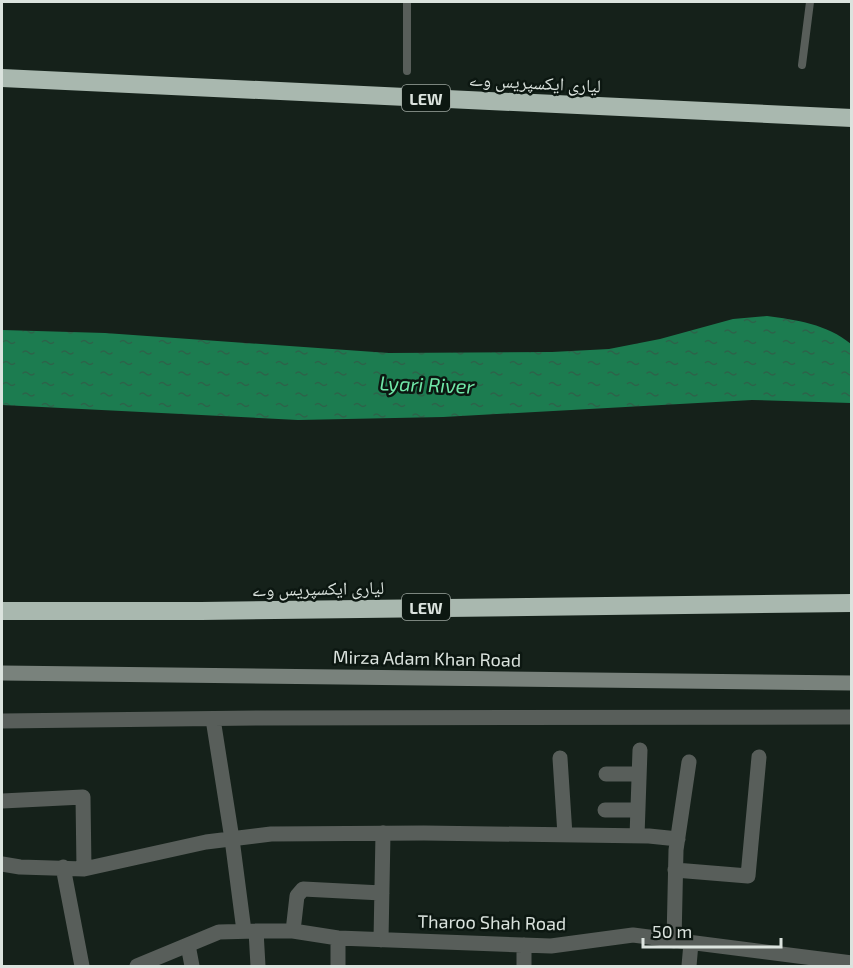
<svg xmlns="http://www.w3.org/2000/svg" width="853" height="968" viewBox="0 0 853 968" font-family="'Exo 2','Noto Naskh Arabic',sans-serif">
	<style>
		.water { fill: url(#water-ripples) }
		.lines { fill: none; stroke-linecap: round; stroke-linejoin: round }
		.service { stroke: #585e5a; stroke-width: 8 }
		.minor { stroke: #585e5a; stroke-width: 15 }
		.secondary { stroke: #79827c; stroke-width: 15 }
		.motorway { stroke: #a9b8af; stroke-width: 18 }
		.labels { text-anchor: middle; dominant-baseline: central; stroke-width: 5; stroke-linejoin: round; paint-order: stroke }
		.shield { fill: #0c1711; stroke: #9da6a0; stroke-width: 1.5 }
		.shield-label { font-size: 16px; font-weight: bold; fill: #dbe3de }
		.street-label { font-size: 18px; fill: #dbe3de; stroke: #0c1711 }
		.water-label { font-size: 20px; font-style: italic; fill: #70e7a8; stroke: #0c1711 }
	</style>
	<defs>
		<pattern id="water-ripples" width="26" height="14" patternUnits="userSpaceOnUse" patternTransform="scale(1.5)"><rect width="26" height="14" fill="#1c7c50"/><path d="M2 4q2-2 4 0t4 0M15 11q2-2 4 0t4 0" fill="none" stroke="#2d634a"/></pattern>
	</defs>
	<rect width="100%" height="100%" fill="#15211a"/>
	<path class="water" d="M767,316C796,320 827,324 851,344V403L752,400L443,417L298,420L2,405V330L105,333L389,353L552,352L609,349L660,339L733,319Z"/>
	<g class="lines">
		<path class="service" d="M407,2V71
			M802,65L810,2"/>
		<path class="minor" d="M213,719L232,839L244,931
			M2,721L259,718L852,717
			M560,758L565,835
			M606,774H639
			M2,801L83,797L84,869
			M605,810H638
			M637,836L640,750
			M2,864L20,867L84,869L206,842L271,834L424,833L649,836L678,839
			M63,867L82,966
			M675,870L748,876L759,757
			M256,931L258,966
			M293,931L297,896L303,889L382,893
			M338,938V966
			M381,940L383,833
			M674,941L676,850L689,762
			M188,945L192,966
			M137,966L219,932L256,931H293L338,938L551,946L633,935L852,963
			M524,966V945
			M689,966L691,943"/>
		<path class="secondary" d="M2,673L852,683"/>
		<path class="motorway" d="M2,78L852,118
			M2,611H201L852,603"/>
	</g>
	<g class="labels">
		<g class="shield">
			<rect x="402" y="85" width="48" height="26" rx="4.5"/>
			<rect x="402" y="594" width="48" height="26" rx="4.5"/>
		</g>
		<g class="shield-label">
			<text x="426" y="98">LEW</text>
			<text x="426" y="607">LEW</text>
		</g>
		<g class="street-label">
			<text transform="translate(535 82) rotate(3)">لیاری ایکسپریس وے</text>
			<text transform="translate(318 588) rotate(-1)">لیاری ایکسپریس وے</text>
			<text transform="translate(427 658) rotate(1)">Mirza Adam Khan Road</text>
			<text transform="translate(492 922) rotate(1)">Tharoo Shah Road</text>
		</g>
		<g class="water-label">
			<text transform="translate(427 384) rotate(2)">Lyari River</text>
		</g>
	</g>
	<rect width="853" height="968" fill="none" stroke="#dbe3de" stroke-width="6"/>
	<path d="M643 938v9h138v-9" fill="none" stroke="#dbe3de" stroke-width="3"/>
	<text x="652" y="938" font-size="18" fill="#dbe3de" stroke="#0c1711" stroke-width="4.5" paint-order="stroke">50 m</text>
</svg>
